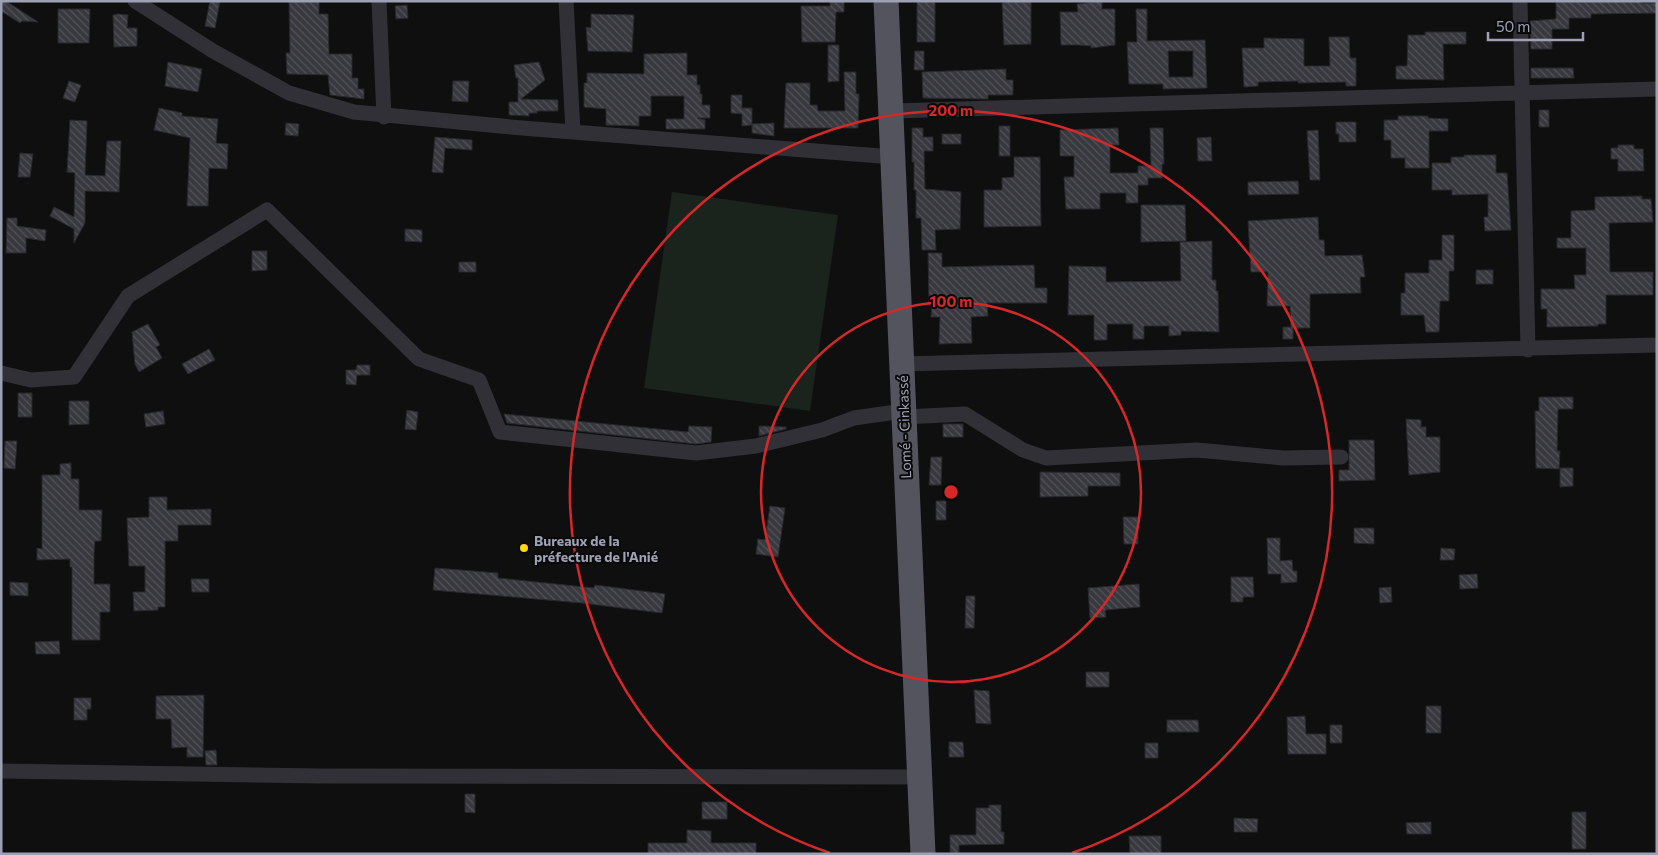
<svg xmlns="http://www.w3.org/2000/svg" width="1658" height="855" viewBox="0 0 1658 855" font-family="Commissioner,sans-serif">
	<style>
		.pitch { fill: #1b231d }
		.building { fill: url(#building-back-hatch); stroke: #29292d; fill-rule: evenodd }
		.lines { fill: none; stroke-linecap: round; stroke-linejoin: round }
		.minor { stroke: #303036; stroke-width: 15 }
		.trunk { stroke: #53545e; stroke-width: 25 }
		.ring { fill: none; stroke: #d62828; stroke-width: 2.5 }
		.poi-dot { fill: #ffd618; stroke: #0a0a0b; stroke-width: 2 }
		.labels { text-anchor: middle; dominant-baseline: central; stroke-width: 4; stroke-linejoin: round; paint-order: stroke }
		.street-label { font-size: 14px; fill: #9ea1b3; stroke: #0a0a0b }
		.poi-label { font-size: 14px; font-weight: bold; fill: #9ea1b3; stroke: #0a0a0b; text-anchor: start }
		.centre { fill: #d62828; stroke: #0a0a0b; stroke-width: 2.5 }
		.ring-label { font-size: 15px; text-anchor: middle; font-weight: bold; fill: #d62828; stroke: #0a0a0b; stroke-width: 4; stroke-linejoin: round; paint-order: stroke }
	</style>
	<defs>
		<pattern id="building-back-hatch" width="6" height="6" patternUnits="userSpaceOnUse" patternTransform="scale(1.25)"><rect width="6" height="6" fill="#38393f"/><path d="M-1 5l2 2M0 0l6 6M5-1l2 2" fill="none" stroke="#525258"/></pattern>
	</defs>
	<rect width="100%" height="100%" fill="#0f0f10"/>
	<path class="pitch" d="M672,192L838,215L810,411L644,388Z"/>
	<path class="building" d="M1,1H6L38,22L22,21L20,23L1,11Z
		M210,1H220L215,28L205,26Z
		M289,1H319V14H328L329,54H352V78H358V89H364V99L330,95L328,75L287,74L286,53H290Z
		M830,1H844V12H836L835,42H802L801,6H830Z
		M917,1L935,2V42H917Z
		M1031,1V44L1004,45L1002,2Z
		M1102,1V9H1115V45L1091,48V46L1079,45H1061L1060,12H1078L1077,4Z
		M1556,1H1642V3H1657V13L1591,14V18H1569V29H1552V49H1531L1530,21L1556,19Z
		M407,5L408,18L396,19L395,6Z
		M58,9H90L89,43H58Z
		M1136,9H1147V41L1205,40L1207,88L1163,89V84H1129L1127,42H1137ZM1168,51H1193V77H1169Z
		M118,14L128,15L127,28H137V46L114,47L113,15Z
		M591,14L634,15L632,52L588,51L586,27L591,28Z
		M1425,32H1466V44H1443L1444,80L1396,79V66H1407L1408,35H1425Z
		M1329,37H1349L1350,58H1356V86H1346V82L1298,83V81L1258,82V86L1244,87L1242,48H1264V38L1304,39V66H1330Z
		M828,45H839V81L828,82Z
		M915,51H924V70H914Z
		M687,53V75H697V85H700V94H702V105H710V118H697L705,120V129H666V119H684V96H651V116H639V126L606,125V109L584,107V83H587V73L644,74V54Z
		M168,62L202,69L198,92L165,86Z
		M539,62L545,80L521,99L558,100V111H537V113H529V116L509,115V102H518V78H516L514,65Z
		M1531,68H1573L1574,78H1531Z
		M1006,69V80H1013V95H988V99L923,98L922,72Z
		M844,72H856V94H859L858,128H784L786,83H810V105H817L818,111H845Z
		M69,81L81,85L75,102L63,98Z
		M453,81H469L468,102L452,101Z
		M731,95H742V108H752V124L774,123V136L752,133V125L742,126V114L731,113Z
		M159,108L182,113V116L218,119L216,143L228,144L227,169L209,168L208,206H187L190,138L154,130Z
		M1539,110H1549V127H1539Z
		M1398,116H1428V118L1448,119V131H1429V168H1405V158H1391V140H1384V120H1398Z
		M70,120L87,121L85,175L105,176L107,141H121L119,192L85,191V223L74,243V229L50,216L54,207L74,217L75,173L67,172Z
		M1336,122H1356V142H1339V134H1336Z
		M286,123L299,124L298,136L285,135Z
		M999,126H1010V156H999Z
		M912,128H923V137H933V151H924L925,189L961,192L960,229L935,230L936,250H922L921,218H916V190H914V162H912Z
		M1118,128L1119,145H1110V173H1138V166H1151L1150,128H1163L1164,164H1162V178H1148V185H1138V203H1126V193H1100V209H1066L1064,177H1074V156H1060V130Z
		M1318,130L1320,180H1310L1307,131Z
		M942,134H961V144H942Z
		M435,137L472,140V150L445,148L443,173L432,172Z
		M1211,137L1212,161H1198L1197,138Z
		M1618,145H1634V149H1643L1644,171H1618V159H1611V148H1618Z
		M20,153L33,154L30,177H18Z
		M1464,155H1496V173H1507L1511,230L1485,231L1484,217H1488V194L1452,195V190H1432V163H1451V157H1464Z
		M1014,157H1040L1041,226L984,227V190H1002V178L1014,177Z
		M1298,181L1299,194L1248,195V182Z
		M1642,196V199H1651L1653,222L1609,223L1610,272H1653V295H1606V324H1598V326L1547,327V309H1541V289H1575L1574,275H1586V248H1557V238H1571V211L1595,210V197Z
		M1141,205H1185L1186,241L1141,242Z
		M1318,217L1319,240H1324L1325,256L1362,255L1365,277H1360L1361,293L1310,294V328H1293V339H1283V327H1291L1290,306H1267L1268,272H1251L1248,221Z
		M7,218H17V226L46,230L45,241L26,238V253H6Z
		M405,229L422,230V242L405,241Z
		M1442,235H1454V271H1449V301H1440L1439,332H1426L1424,315H1401V293H1405V273H1429V260H1442Z
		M1212,241V280H1216V291H1218L1219,332L1181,331V335L1169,336V326H1144V339H1133V324H1107V340H1094V315H1068L1069,266L1106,267V282L1181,281L1180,242Z
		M252,251H267V270L252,271Z
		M928,253H942V267L1034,265L1035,288H1047V303H987L988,316L971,317L972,343L939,344L940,317H931L932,305H929Z
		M459,262H476V272H459Z
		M1476,270H1493V284H1476Z
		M148,324L160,345L156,347L162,358L139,372L135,364L132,332Z
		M209,349L215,360L188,374L182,364Z
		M357,365H370V375H357L356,385L346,384V370H356Z
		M18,393H32V417H18Z
		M1539,397H1573V409H1558L1557,451H1560L1559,469L1536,468L1535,411H1539Z
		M69,401H89V424L69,425Z
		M407,410L418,412L416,430L405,429Z
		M163,411L165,424L146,427L144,414Z
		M504,414L688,432L689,426L712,427L711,442L696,444L507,423Z
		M1406,419L1421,420V427H1426V437H1440V472L1409,475Z
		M943,424H963V437H943Z
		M759,426L786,427V429L759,436Z
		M1349,440H1374L1375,480L1339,481V470H1349Z
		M5,441H17L15,469L4,468Z
		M931,457H942L941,485H929Z
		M71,463V479H79V510H102L101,541H95L94,553V584H110V612H100V640H72V567H70V559L37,560V548L42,549V475H60V464Z
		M1560,468H1573V486L1560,487Z
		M1040,472L1120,473V486H1088V496L1040,497Z
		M149,497H167V510L211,509V525H178V541H165V607H158V610L134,611L133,592H145V566H129L127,518L149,517Z
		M936,501H946V520H936Z
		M770,506L785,508L778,557L756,554L758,539L765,540Z
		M1123,517H1138V544H1124Z
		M1354,528H1374V544L1354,543Z
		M1267,538H1280V561L1292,560L1293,571H1297V582L1281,583V574H1268Z
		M1441,548L1455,549L1454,560H1440Z
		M435,568L498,573V578L594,588L595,585L665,594L662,613L582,603L433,590Z
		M1477,574L1478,588L1460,589L1459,575Z
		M1231,577H1253L1254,597H1243V602H1231Z
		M191,579H209V592H192Z
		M10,582L28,583V596L10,595Z
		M1139,584L1140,607L1105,610L1106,617L1090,618L1088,588Z
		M1391,587L1392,602L1380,603L1379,588Z
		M966,596H975L974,628H965Z
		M59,641L60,654H36L35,642Z
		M1086,672H1109V687H1086Z
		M974,690L989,691L991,724L976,723Z
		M204,695L203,757H187V747L172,748L171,719H156V696Z
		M74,698H91V709H87V720H74Z
		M1426,706H1441V733H1426Z
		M1305,716L1306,734H1326V754H1288L1287,717Z
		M1167,720H1198L1199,732H1167Z
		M1330,725H1342V743H1330Z
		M949,742H963L964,757H949Z
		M1145,743H1158V758H1145Z
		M216,750L217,765H206L205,751Z
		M465,794H475V813L465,812Z
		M702,802H727V819H702Z
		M989,805H1001V832H1004V844L959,845V853H950V835H976V808H989Z
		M1572,812H1586V849H1572Z
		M1234,818L1258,819L1257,832H1234Z
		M1431,822V834H1407L1406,823Z
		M687,830L711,831V843H756V854H648V843H687Z
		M1129,836H1161V853L1130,854Z"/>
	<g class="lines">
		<path class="minor" d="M135,1L213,51L289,93L354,112L522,128L893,157
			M379,1L384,117
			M566,1L573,132
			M1520,1L1528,350
			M892,111L1657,89
			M902,364L1657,345
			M1,373L31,380L74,377L128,296L267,210L419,359L479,380L500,432L696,453L756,446L822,430L854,418L903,411
			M904,417L965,414L1023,450L1046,458L1197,450L1283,458L1341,457
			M1,771L320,776L919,777"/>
		<path class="trunk" d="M886,1L923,854"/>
	</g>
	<g class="ring">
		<circle cx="951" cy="492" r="190"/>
		<path d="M830 853A381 381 0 1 1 1072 853"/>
	</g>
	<circle class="poi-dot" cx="524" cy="548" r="5"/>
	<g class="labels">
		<g class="street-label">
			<text transform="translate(904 427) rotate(-92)">Lomé - Cinkassé</text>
		</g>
		<g class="poi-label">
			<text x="534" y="540">Bureaux de la<tspan x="534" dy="16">préfecture de l'Anié</tspan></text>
		</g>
	</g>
	<circle cx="951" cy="492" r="8" class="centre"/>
	<g class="ring-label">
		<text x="951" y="116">200 m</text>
		<text x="951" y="307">100 m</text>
	</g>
	<rect width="1658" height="855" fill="none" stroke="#9ea1b3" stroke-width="5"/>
	<path d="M1488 32v8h95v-8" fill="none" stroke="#9ea1b3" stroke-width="2.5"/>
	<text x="1496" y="32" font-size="15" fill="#9ea1b3" stroke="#0a0a0b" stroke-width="4" paint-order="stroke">50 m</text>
</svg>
